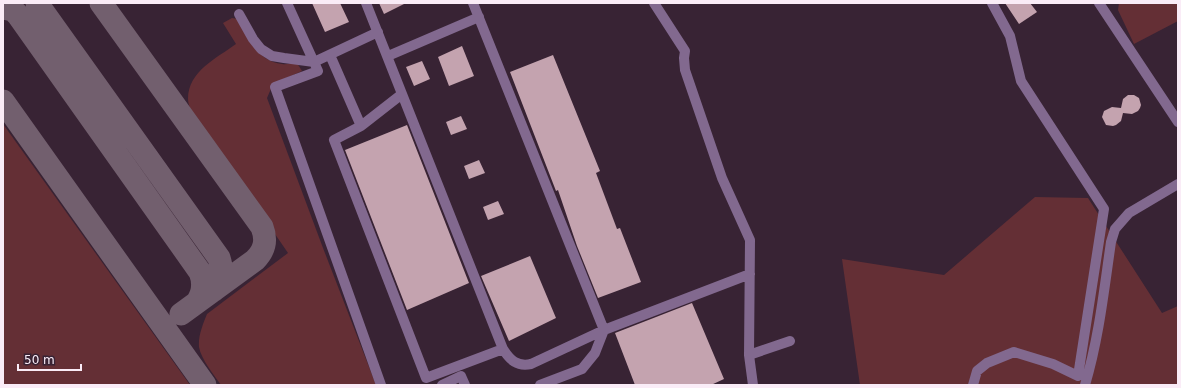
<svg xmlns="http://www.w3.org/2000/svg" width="1181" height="388" viewBox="0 0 1181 388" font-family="'DejaVu Sans',sans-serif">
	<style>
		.green { fill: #642f35 }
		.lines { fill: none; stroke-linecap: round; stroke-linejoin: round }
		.taxiway { stroke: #725f6e; stroke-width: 23 }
		.building { fill: #c4a3af }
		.minor { stroke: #82698f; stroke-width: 10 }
	</style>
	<rect width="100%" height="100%" fill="#382334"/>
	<path class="green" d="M1119,3H1178V21L1134,44L1118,10Z
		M232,18L238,19C248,38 257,61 282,64C286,65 292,63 297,63L302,71L273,84L267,98L323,248L376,385H221C214,375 201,359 199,347C198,336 203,324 207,314L288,253L191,112C190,108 188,103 188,99C188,71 217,58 236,44L223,23Z
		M3,124L190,385H3Z
		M1035,197L1088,198L1162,313L1178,306V385H860L842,259L944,275Z"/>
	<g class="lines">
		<path class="taxiway" d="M37,3L219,258C223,271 223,279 214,290
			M101,3L262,227C267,240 265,250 255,260L181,314
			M3,8L13,10L18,15L200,272C204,282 204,292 197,302
			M3,101L205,385"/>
	</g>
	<path class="building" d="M312,3H340L349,22L325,32Z
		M379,3H406L384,14Z
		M1005,3H1030L1037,12L1019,24Z
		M462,46L474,76L449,86L438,57Z
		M553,55L600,171L596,173L617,229L620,228L641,282L598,298L577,246L558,190L556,191L510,72Z
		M422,61L430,79L414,86L406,67Z
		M1128,95H1134L1139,98L1141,105L1140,108L1138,111L1132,114L1123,113L1121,121L1116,125L1113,126L1106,125L1102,117L1104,111L1112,107L1121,108L1123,99Z
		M461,116L467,129L451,135L446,122Z
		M407,125L469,283L407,310L345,150Z
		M479,160L485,173L469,179L464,166Z
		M498,201L504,214L488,220L483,207Z
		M530,256L556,318L509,341L481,276Z
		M692,303L724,379L711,385H635L615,333Z"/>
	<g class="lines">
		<path class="minor" d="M287,3L318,71L275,87L381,385
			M366,3L503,349C510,360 517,367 531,364L604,330L750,274
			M473,3L604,330L595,353L582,369L540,385
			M654,3L685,51L684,58L685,70L722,178L750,240L749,355L753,385
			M1099,3L1178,122
			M239,14L253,39L261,49L272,56L284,58L314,62L378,32
			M330,55L361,126L334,140L426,378L503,349
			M388,56L479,17
			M361,126L402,94
			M749,355L790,341
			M442,385L461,376L465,385
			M973,385L977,371L987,363L1014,352L1053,364L1078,376L1104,209L1021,81L1010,36L992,3
			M1085,385C1099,338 1104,290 1111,242L1115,229L1129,213L1178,184"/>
	</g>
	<rect width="1181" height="388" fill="none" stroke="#faecf7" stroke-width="8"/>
	<path d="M18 364v6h63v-6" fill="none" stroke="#faecf7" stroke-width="2"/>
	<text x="24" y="364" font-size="12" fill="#faecf7" stroke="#382334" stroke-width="3" paint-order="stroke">50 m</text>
</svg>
